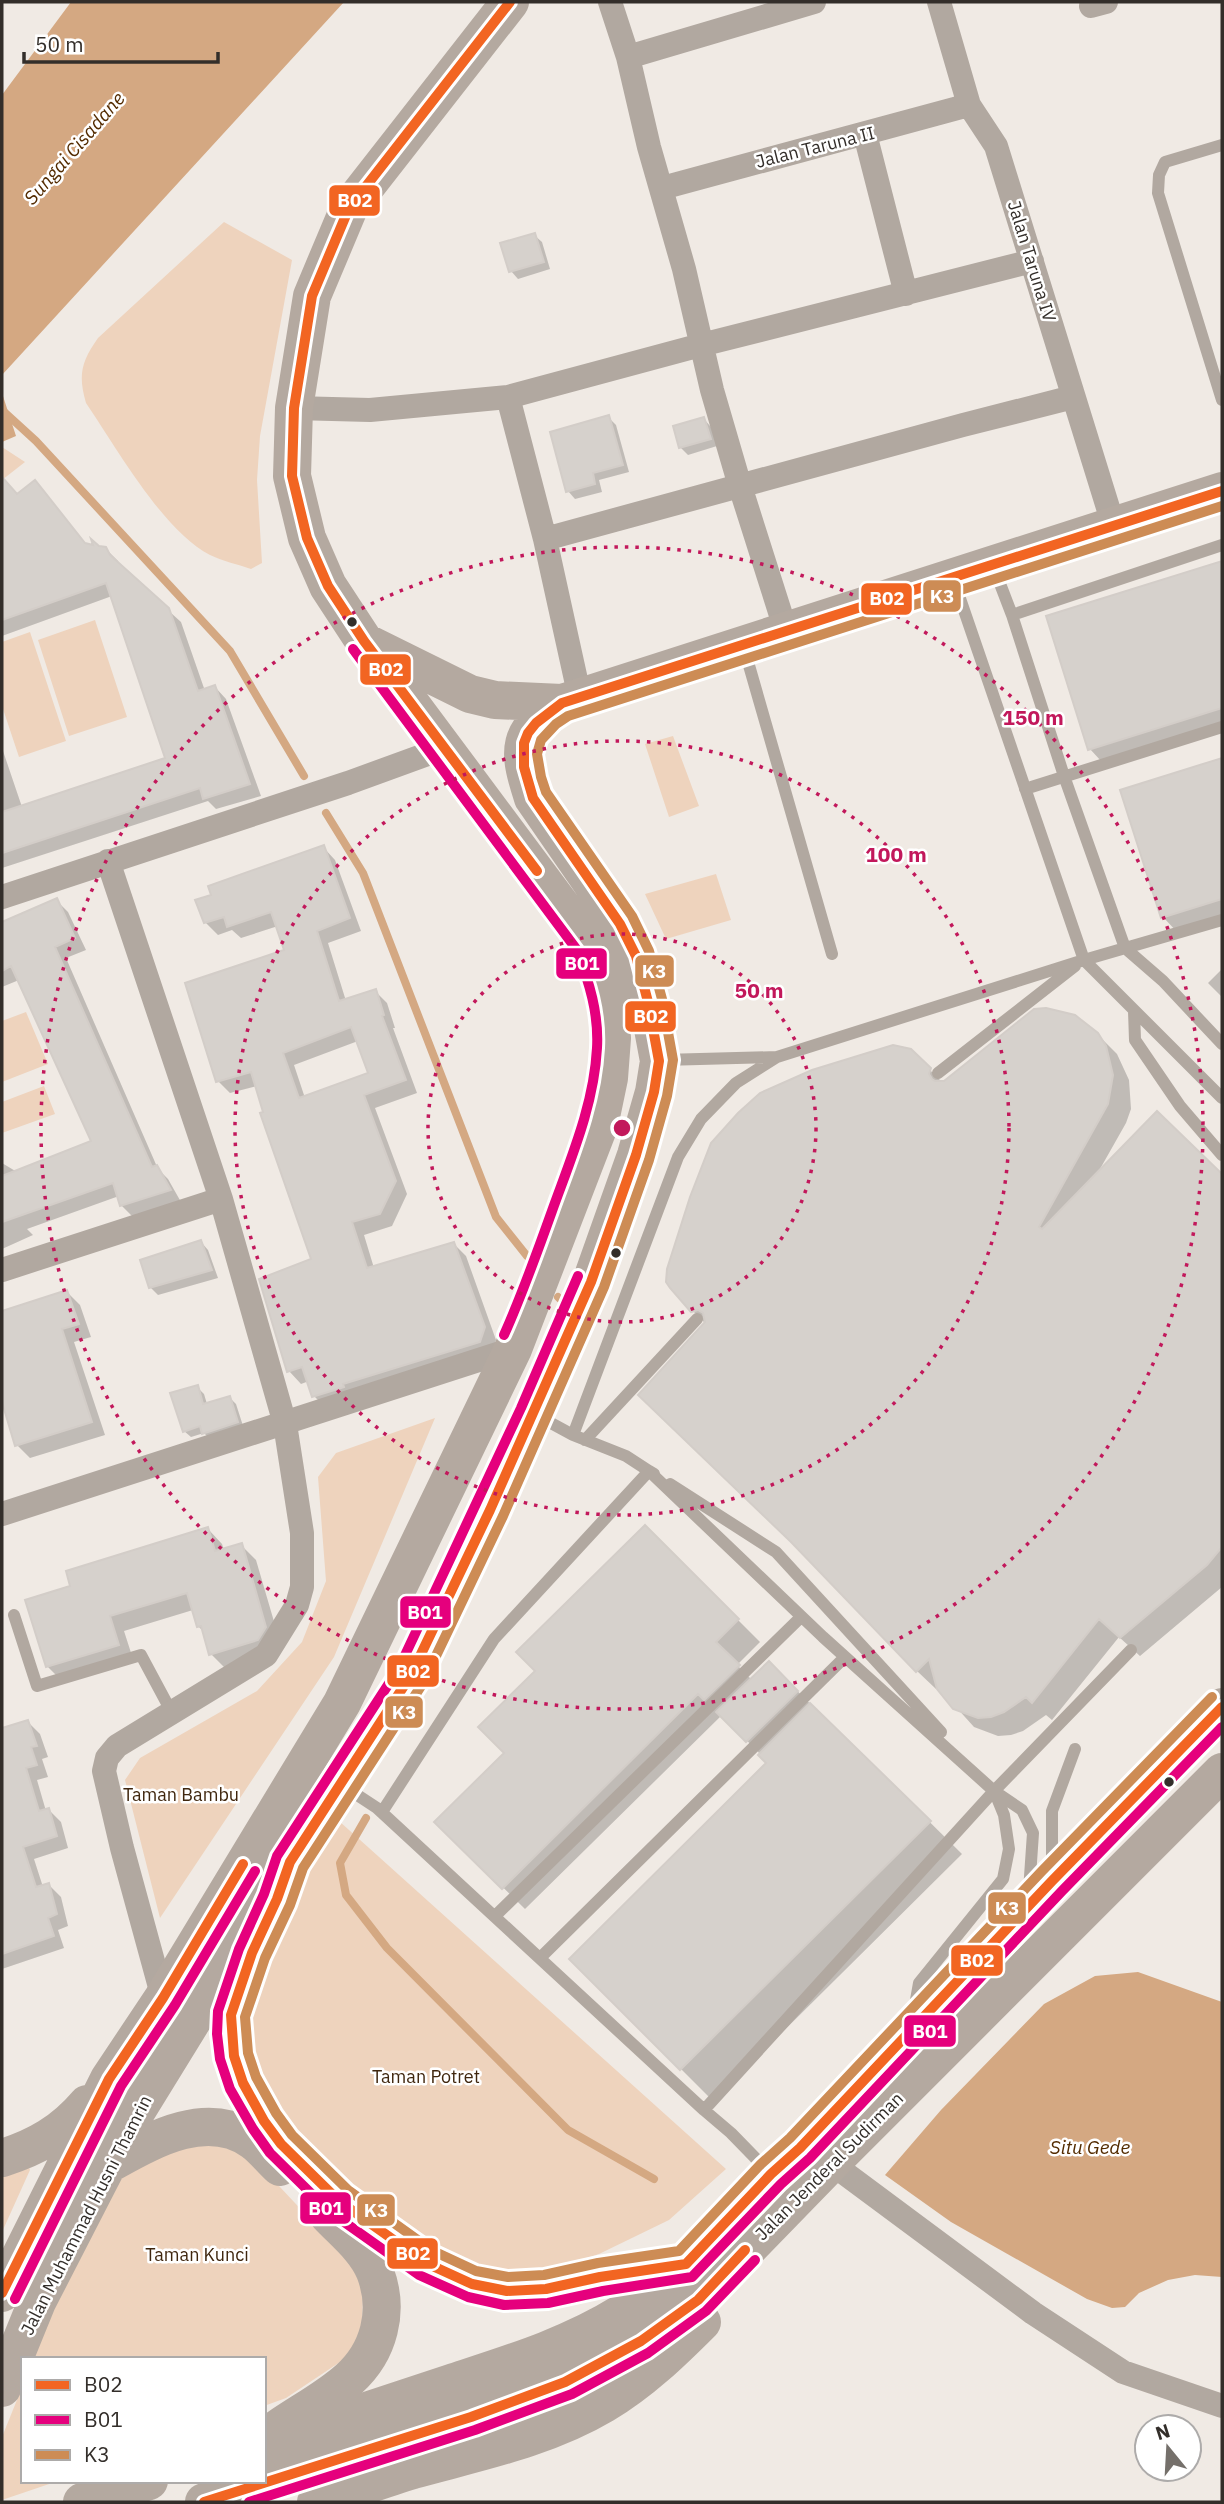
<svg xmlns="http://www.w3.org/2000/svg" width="1224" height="2504" viewBox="0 0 1224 2504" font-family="'IBM Plex Sans',sans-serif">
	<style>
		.green { fill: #eed3bd }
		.water { fill: #d4a882 }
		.shadow { fill: #0003; fill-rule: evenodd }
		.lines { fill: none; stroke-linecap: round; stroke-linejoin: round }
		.stream { stroke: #d4a882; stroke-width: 8 }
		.building { fill: #d6d1cc; stroke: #d3cdc8; stroke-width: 2; fill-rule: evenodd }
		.lane { stroke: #b1a8a0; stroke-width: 12 }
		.street { stroke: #b1a8a0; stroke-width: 24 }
		.primary { stroke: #b4a9a0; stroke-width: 38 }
		.bus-1-casing { stroke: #fff; stroke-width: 16 }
		.bus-2-casing { stroke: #fff; stroke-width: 16 }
		.bus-3-casing { stroke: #fff; stroke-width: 16 }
		.bus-1 { stroke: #f26522; stroke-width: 10 }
		.bus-2 { stroke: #e5007d; stroke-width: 10 }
		.bus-3 { stroke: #cd8c55; stroke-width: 10 }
		.ring { fill: none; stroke: #c2185b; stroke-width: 3.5; stroke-dasharray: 3.5 7 }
		.bus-dot { fill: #332e2a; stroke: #fff; stroke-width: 2.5 }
		.labels { text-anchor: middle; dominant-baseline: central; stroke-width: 5; stroke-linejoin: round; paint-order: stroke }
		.street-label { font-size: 18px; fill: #332e2a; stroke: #fff }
		.park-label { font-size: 18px; fill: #3f260e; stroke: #fff }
		.water-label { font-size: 19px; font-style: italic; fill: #532b00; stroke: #fff }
		.centre { fill: #c2185b; stroke: #fff; stroke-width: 3.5 }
		.ring-label { font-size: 21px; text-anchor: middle; font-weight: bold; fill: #c2185b; stroke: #fff; stroke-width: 5; stroke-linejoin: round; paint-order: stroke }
		.line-badge { stroke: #fff; stroke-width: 2.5 }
		.badge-label { font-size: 19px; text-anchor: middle; font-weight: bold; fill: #fff }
	</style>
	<rect width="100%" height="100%" fill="#f0eae4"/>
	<path class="green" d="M224,222L292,260L260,436L257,480L262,563L251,569C237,564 222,561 210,555C163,531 116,447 86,403C78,375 81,362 98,338Z
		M2,447L25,462L2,480Z
		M95,620L127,717L69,736L38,640Z
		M30,632L66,741L19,757L2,706V642Z
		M673,736L699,806L669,817L645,744Z
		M716,874L731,920L666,939L645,894Z
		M26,1012L48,1064L2,1082V1021Z
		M44,1086L55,1114L2,1133V1102Z
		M435,1418L334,1657L160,1918L125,1780L140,1758L257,1691L302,1642L326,1581L318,1477L336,1453Z
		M339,1821L726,2169L669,2220L599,2254L560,2267L519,2272L483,2268L452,2256L334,2173L278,2112L246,2052L250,1978L281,1914Z
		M187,2138L249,2154L353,2265L363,2286L362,2335L346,2358L286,2398L264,2406V2359H33L97,2200L124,2176Z
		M26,2159L30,2170L2,2232V2165Z
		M23,2385V2481H58L2,2500V2437Z"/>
	<path class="water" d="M71,2H344L2,375V95Z
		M2,393L16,436L2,442Z
		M1138,1972L1222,2002V2277L1195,2275L1168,2280L1139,2293L1125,2307L1112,2308L1087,2299L951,2222L885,2175L941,2110L1044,2004L1095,1976Z"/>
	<path class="shadow" d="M534,235L542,242L550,269L518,279L511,271Z
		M608,417L616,425L629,472L599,480L602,492L575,499L568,491Z
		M704,419L711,427L717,446L688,455L680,447Z
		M35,482L87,546L106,549L118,561L120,567L181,622L205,691L215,687L226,699L261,796L216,809L208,801L2,868V748L22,807L168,759L112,596L2,636V490L8,486L18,496Z
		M1222,563V723L1101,761L1090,749L1049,618Z
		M1222,760V919L1178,933L1163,917L1122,792Z
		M323,847L335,860L361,931L328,943L346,1001L375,991L387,1003L395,1028H393L417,1093L375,1108L407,1194L392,1226L364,1235L374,1268L454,1244L466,1256L496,1340L492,1354L326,1408L314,1396L309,1381L301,1384L289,1371L313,1260L257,1086L230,1093L218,1081L286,952L278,926L241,938L232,930L218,935L205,922ZM358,1041L370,1074L305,1098L294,1065Z
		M56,900L68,912L86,950L66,958L158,1169L168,1179L181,1202L133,1217L121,1205L119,1196L27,1229L33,1235L2,1249V1163L17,1172L94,1142L19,980L2,987V924Z
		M1222,969V997L1208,983Z
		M1087,1024L1117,1054L1129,1080L1131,1109L1126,1123L1100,1169L1157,1113L1222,1177V1587L1140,1656L1119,1637L1052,1720L1046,1715L1023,1731L1011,1735L998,1736L974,1727L938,1687L936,1689L917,1671L706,1324L693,1311L930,1070L942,1082Z
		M201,1242L208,1250L218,1278L158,1295L150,1287Z
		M67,1292L80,1305L91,1337L74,1342L105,1435L30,1458L17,1445L5,1405L2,1406V1312Z
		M197,1387L204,1394L207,1404L230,1398L236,1404L244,1429L210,1439L204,1433L191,1437L184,1431Z
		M645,1527L760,1642L737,1665L752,1680L769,1663L962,1854L713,2101L571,1959L769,1763L761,1755L722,1715L525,1909L437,1822L506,1753L538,1671Z
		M208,1529L222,1544L224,1550L241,1545L256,1560L280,1642L226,1669L211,1654L204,1632L198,1626L193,1610L124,1631L133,1659L62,1681L47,1666L73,1587Z
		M28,1722L40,1734L48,1757L42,1759L48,1777L37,1780L46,1811L49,1810L61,1822L68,1848L34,1859L43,1887L49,1885L61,1897L68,1926L58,1930L64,1948L2,1969V1729Z"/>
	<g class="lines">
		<path class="stream" d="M2,410L36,441L230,651L304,776
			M326,813L363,873L496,1217L527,1256
			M558,1297L560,1299
			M366,1818L340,1863L346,1895L387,1948L568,2130L654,2179"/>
	</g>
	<path class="building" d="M535,233L544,262L509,272L500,243Z
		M609,415L623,465L593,473L595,484L566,492L550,432Z
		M704,417L711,439L679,448L673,426Z
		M2,477L17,494L35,480L85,543L93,545L91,539L99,546L106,547L110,555L169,608L198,691L215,685L250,784L203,799L200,788L2,853V812L165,758L106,583L2,620Z
		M1222,561V708L1088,750L1046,616Z
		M1222,758V899L1161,918L1120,790Z
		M324,845L350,918L317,931L339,1001L376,989L384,1015L382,1016L406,1080L364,1095L396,1181L380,1214L352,1222L367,1268L454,1242L485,1327L480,1342L343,1384L344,1387L312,1397L302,1367L287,1372L259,1279L311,1259L260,1113L263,1112L251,1072L216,1082L185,983L284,950L271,912L227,927L224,917L204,923L195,900L211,895L208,886ZM351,1027L368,1073L299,1098L283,1053Z
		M57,898L75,938L55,947L152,1167L157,1165L171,1190L120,1206L113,1183L2,1222V1176L91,1141L11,966L2,971V922Z
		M1046,1008L1075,1015L1098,1033L1106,1046L1113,1075L1108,1104L1039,1227L1042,1229L1157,1111L1222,1174V1547L1207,1565L1120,1638L1099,1619L1032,1703L1026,1697L1004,1712L991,1717L978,1718L953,1709L937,1689L929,1659L916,1672L791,1542L638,1395L705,1322L703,1313L698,1310L691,1312L670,1288L666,1282L667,1269L690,1197L711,1143L738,1113L760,1093L812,1070L893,1045L911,1049L931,1068L929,1074L932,1079L935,1081H944L1034,1009Z
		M201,1240L212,1270L149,1288L140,1260Z
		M67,1290L79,1324L62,1329L92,1422L15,1446L2,1402V1311Z
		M198,1385L203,1404L230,1396L238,1422L202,1434L200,1426L183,1432L170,1393Z
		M645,1525L739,1619L716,1642L740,1665L704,1700L698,1694L502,1889L434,1822L504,1753L478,1727L535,1671L516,1652Z
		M208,1527L215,1551L242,1543L266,1627L258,1640L209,1655L201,1626L197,1627L187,1593L110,1616L119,1645L46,1667L25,1600L70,1586L66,1571Z
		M769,1661L798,1691L746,1742L716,1712Z
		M810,1703L931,1821L680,2070L569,1959L766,1763L758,1755Z
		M28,1720L37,1746L31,1747L37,1765L26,1768L39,1811L49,1808L57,1836L23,1847L36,1887L49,1883L57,1914L48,1918L54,1936L2,1954V1728Z"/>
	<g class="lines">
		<path class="lane" d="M1222,145L1165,162L1159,175L1158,193L1222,400
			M994,568L1012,615L1064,776L1125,948L1163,981L1222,1044
			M954,581L1084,960L1222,1098
			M1012,615L1222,545
			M744,648L832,954
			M1025,789L1222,727
			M1134,1011L1135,1040L1180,1106L1222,1155
			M663,1060L777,1057
			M938,1073L1075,966
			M538,1416L573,1435
			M585,1440L697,1319
			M670,1484L776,1552L941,1732
			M14,1615L37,1686L141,1655L171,1711
			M342,1785L377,1808L704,2110L731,2133L769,2172
			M382,1812L494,1639L649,1471L654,1474
			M1052,1870V1811L1075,1749
			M1029,1891L1033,1833L1022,1810L994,1791L823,1637L649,1471L626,1456L573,1435L678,1157L701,1119L736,1083L777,1057L1084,960L1222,920
			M495,1916L801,1617
			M540,1958L845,1657
			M914,2011L919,1983L1003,1879L1009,1849L1004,1815L995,1793
			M704,2110L994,1791L1131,1650"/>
		<path class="street" d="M610,2L628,57L649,147L684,269L712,390L740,486L786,631
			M939,2L969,105L996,146L1114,527
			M1091,6L1106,2
			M628,57L814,2
			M865,134L906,294
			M662,188L969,105
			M508,397L545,539L580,698
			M294,408L370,410L508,397L701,345L1032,261
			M545,539L963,425L1073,397
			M2,897L348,783L444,748
			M2,1270L221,1199L108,861
			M2,1514L513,1349
			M163,1998L122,1848L104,1771L107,1758L117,1746L266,1655L297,1605L302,1587V1533L285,1424L221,1199
			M831,2163L1033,2313L1123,2372L1222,2406"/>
		<path class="primary" d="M371,645L470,694L495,700L562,703L1222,491
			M252,1953C242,1978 229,2007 231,2035C240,2139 405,2278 505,2291C537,2295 568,2283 599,2277C627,2271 656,2269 684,2265
			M2,2158C37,2147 63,2132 87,2104
			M107,2165C149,2142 206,2107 253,2141C263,2148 271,2159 280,2167
			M2,2293L109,2079L163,1998L342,1703L513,1349L599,1126L609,1078L612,1038L609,996L601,966L589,943L364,641L328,586L307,538L292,476L294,408L312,296L349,208L510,2
			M2,2388L37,2302L128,2125L290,1862L411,1675L534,1414L591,1282L636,1155L654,1092L659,1061L648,1002L636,956L620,924L533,798C517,749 516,732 562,703
			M278,2428C301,2412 328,2398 349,2379C379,2352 390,2311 375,2272C366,2249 344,2232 328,2215
			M264,2445C326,2424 388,2404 451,2383C509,2364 569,2346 622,2313C691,2269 739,2202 800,2148L1052,1881L1222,1707
			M82,2502L149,2481
			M204,2502L525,2398L565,2382L641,2341L698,2300L831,2163L1222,1772
			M316,2502C348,2492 380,2480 413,2470C478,2452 545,2439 604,2404C641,2382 672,2352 702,2322"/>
		<defs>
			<path id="bus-1" d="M510,2L349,208L312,296L294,408L292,476L307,538L328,586L364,641L537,871
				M1222,491L562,703L536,723L528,733L524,743V767L533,798L620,924L636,956L648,1002L659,1061L654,1092L636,1155L591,1282L490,1510L411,1675L290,1862L277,1899L252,1953L231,2015L234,2056L243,2083L264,2121L281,2144L339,2201L426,2263L472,2284L507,2291L546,2289L600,2277L686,2264L771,2174L800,2148L1052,1881L1222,1707
				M2,2293L109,2079L163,1998L243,1864
				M204,2502L471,2417L565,2382L641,2341L698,2300L745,2250"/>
			<path id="bus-2" d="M353,649L577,950C589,982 599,1013 597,1048C594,1105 571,1158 552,1211C537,1253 522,1295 504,1335
				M578,1276L521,1408L399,1668L277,1856L264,1894L239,1949L218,2011L217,2034L220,2059L230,2089L253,2129L270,2153L330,2212L419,2275L468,2297L504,2305L548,2303L603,2291L692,2277L781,2184L810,2158L1062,1891L1222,1727
				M15,2299L121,2086L175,2005L255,1871
				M249,2502L475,2430L572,2394L648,2353L706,2311L755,2260"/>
			<path id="bus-3" d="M1212,1697L1042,1871L790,2138L761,2164L679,2251L598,2263L544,2275L508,2277L476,2271L433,2251L348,2190L292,2135L276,2113L256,2077L248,2053L245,2017L265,1958L290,1905L303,1868L423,1683L503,1516L604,1287L649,1160L667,1096L673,1060L662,999L649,951L632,916L546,792L541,777L537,754L541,740L556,724L568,716L1222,506"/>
		</defs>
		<use href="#bus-1" class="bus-1-casing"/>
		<use href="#bus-2" class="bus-2-casing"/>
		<use href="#bus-3" class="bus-3-casing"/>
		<use href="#bus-1" class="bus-1"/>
		<use href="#bus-2" class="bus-2"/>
		<use href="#bus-3" class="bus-3"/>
	</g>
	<g class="ring">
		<circle cx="622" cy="1128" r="194"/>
		<circle cx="622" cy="1128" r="387"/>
		<circle cx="622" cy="1128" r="581"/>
	</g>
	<g class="bus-dot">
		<circle cx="352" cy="622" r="6"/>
		<circle cx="616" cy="1253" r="6"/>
		<circle cx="1169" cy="1782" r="6"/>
	</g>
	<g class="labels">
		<g class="street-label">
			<text transform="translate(815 147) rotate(-14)">Jalan Taruna II</text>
			<text transform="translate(1032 261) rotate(73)">Jalan Taruna IV</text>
			<text transform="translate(829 2166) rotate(-45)">Jalan Jenderal Sudirman</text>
			<text transform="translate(86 2215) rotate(-63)">Jalan Muhammad Husni Thamrin</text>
		</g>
		<g class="park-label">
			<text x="181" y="1794">Taman Bambu</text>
			<text x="426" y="2076">Taman Potret</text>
			<text x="197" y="2254">Taman Kunci</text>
		</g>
		<g class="water-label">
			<text transform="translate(74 148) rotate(-49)">Sungai Cisadane</text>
			<text x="1090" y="2147">Situ Gede</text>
		</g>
	</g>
	<circle cx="622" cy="1128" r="10" class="centre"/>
	<g class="ring-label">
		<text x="1033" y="725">150 m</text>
		<text x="896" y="862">100 m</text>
		<text x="759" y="998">50 m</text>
	</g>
	<g class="line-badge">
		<rect x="328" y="184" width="53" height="33" rx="7" fill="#f26522"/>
		<rect x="922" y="579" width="40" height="34" rx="7" fill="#cd8c55"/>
		<rect x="860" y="582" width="53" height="34" rx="7" fill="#f26522"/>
		<rect x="359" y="653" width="53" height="33" rx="7" fill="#f26522"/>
		<rect x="555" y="947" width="53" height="33" rx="7" fill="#e5007d"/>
		<rect x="634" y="954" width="41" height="34" rx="7" fill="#cd8c55"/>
		<rect x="624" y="1000" width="53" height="33" rx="7" fill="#f26522"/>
		<rect x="399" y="1595" width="53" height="34" rx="7" fill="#e5007d"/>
		<rect x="386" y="1654" width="54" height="34" rx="7" fill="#f26522"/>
		<rect x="384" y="1695" width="40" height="34" rx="7" fill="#cd8c55"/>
		<rect x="987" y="1891" width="40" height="34" rx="7" fill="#cd8c55"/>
		<rect x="950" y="1944" width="54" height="33" rx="7" fill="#f26522"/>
		<rect x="903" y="2014" width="54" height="34" rx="7" fill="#e5007d"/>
		<rect x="299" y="2191" width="53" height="34" rx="7" fill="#e5007d"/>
		<rect x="356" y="2193" width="40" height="34" rx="7" fill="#cd8c55"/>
		<rect x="386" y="2237" width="53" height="33" rx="7" fill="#f26522"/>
	</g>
	<g class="badge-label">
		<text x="355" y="207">B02</text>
		<text x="942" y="603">K3</text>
		<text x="887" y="605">B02</text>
		<text x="386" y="676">B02</text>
		<text x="582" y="970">B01</text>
		<text x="654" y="978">K3</text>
		<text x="651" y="1023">B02</text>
		<text x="425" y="1619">B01</text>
		<text x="413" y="1678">B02</text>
		<text x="404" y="1719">K3</text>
		<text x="1007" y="1915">K3</text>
		<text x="977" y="1967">B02</text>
		<text x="930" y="2038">B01</text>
		<text x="326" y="2215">B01</text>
		<text x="376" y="2217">K3</text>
		<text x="413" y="2260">B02</text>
	</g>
	<rect width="1224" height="2504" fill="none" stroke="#332e2a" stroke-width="7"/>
	<rect x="21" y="2357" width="245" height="126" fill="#ffffff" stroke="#adabaa" stroke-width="2"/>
	<rect x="35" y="2380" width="35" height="10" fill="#f26522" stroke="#adabaa" stroke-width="2"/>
	<text x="84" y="2392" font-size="21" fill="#332e2a">B02</text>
	<rect x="35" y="2415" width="35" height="10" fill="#e5007d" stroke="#adabaa" stroke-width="2"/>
	<text x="84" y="2427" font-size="21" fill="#332e2a">B01</text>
	<rect x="35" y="2450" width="35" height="10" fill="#cd8c55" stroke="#adabaa" stroke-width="2"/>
	<text x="84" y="2462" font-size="21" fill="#332e2a">K3</text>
	<g transform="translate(1168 2448) rotate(342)"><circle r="33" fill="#ffffff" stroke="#adabaa" stroke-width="2"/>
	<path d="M0-5L12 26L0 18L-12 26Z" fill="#75706b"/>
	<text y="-10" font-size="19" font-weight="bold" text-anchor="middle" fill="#332e2a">N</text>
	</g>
	<path d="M24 52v10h194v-10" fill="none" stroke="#332e2a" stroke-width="3.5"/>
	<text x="35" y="52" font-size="21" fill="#332e2a" stroke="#ffffff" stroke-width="5" paint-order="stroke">50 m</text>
</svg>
